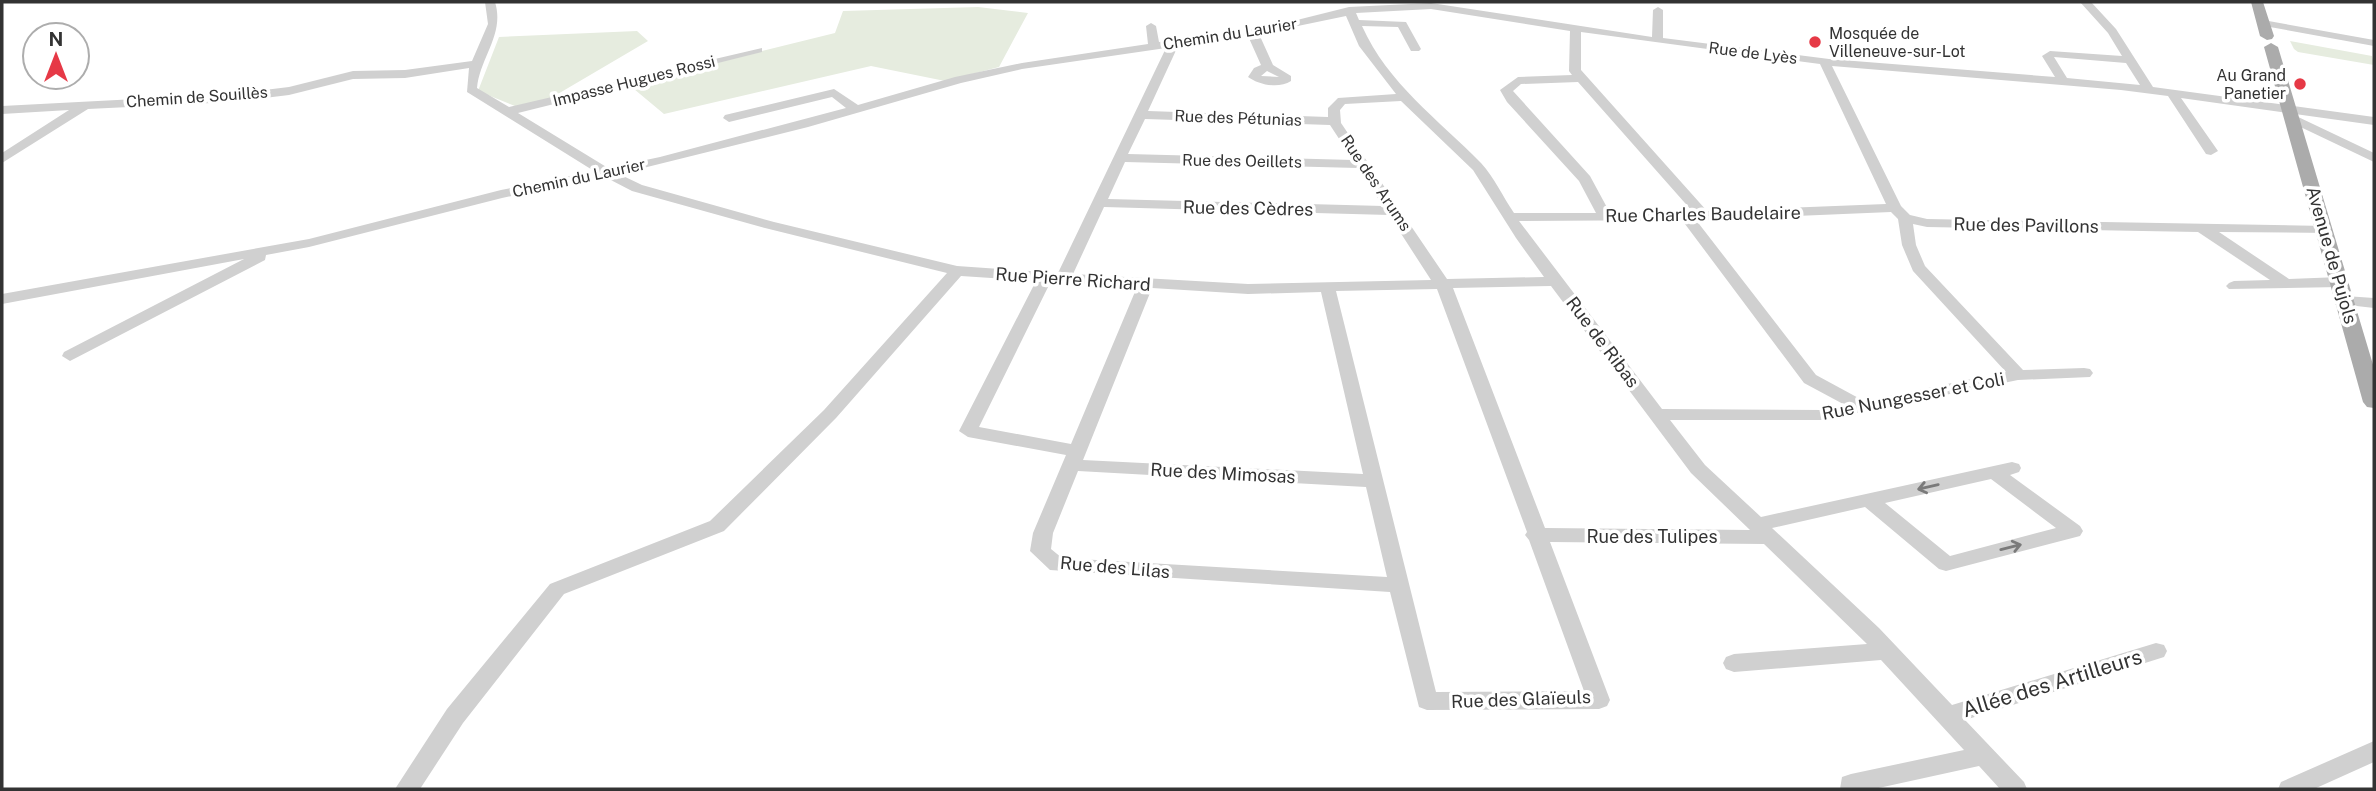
<svg xmlns="http://www.w3.org/2000/svg" width="2376" height="791" viewBox="0 0 2376 791" font-family="'Public Sans',sans-serif">
	<style>
		.green { fill: #e6ecdf }
		.lines { fill: none; stroke-linecap: round; stroke-linejoin: round }
		.minor { fill: #d0d0d0; fill-rule: evenodd }
		.major { fill: #ababab; fill-rule: evenodd }
		.oneway { stroke: #7a7a7a }
		.poi-dot { fill: #e63946; stroke: #fff; stroke-width: 2.5 }
		.labels { text-anchor: middle; dominant-baseline: central; stroke-width: 7; stroke-linejoin: round; paint-order: stroke }
		.far-poi-label { font-size: 16px; fill: #333; stroke: #fff; text-anchor: start }
		.far-street-label { font-size: 16px; fill: #333; stroke: #fff }
		.street-label { font-size: 18px; fill: #333; stroke: #fff }
		.near-street-label { font-size: 21px; fill: #333; stroke: #fff }
	</style>
	<rect width="100%" height="100%" fill="#fff"/>
	<path class="green" d="M978,7L1028,13L999,67L945,81L871,66L664,114L628,84L835,33L843,11Z
		M637,31L648,41L551,98L520,108L478,91L499,37Z
		M2290,41L2372,56L2374,65L2298,52L2294,49Z"/>
	<g class="lines">
		<path class="minor" d="M485,2H495C505,34 480,57 477,88L509,107L762,48V52L518,113L608,168L660,157L846,108L832,97L729,122L723,118L725,115L834,89L858,105L955,77L1022,63L1148,44L1146,26L1151,23L1156,26L1159,42L1273,26L1349,7L1431,3L1652,37L1653,10L1658,7L1663,10V38L1829,59L2055,77L2042,56L2050,51L2122,56L2108,33L2080,2H2091L2116,29L2153,87L2374,117V125L2181,98L2218,151L2211,155L2206,154L2168,96L2121,90L1832,66L1901,206L1910,215L1927,219L2325,226L2330,227L2332,230L2330,233L2219,232L2289,279L2340,277L2348,282L2340,287L2229,289L2226,286L2229,283L2234,281L2270,280L2198,232L1927,227L1913,224L1916,245L1925,266L2023,370L2084,368L2090,369L2093,373L2090,377L2018,380L1823,420H1670L1705,465L1761,517L2012,462L2019,464L2021,468L2019,472L2010,475L2080,526L2083,531L2080,536L1946,571L1939,569L1865,507L1772,528L1879,628L1952,705L2156,643L2164,645L2167,651L2164,657L1965,720L2024,782L2027,789H2000L1979,766L1874,789H1840L1842,777L1851,774L1964,750L1881,660L1734,672L1726,669L1723,663L1726,657L1734,654L1867,644L1764,544L1550,542L1610,700L1607,706L1599,709L1427,710L1419,707L1390,592L1050,570L1030,551L1033,533L1066,455L968,437L959,431L1036,281L961,276L836,418L724,531L564,594L463,723L420,789H395L447,709L550,584L710,521L824,410L947,273L765,228L632,191L605,177L502,198L309,247L266,255L265,260L70,361L62,356L64,352L244,259L2,304V294L309,239L501,190L594,171L467,92L469,68L405,78L353,79L289,95L232,102L88,109L2,163V153L69,110L2,114V106L232,94L289,87L353,71L405,70L472,61L488,24ZM1431,9L1570,31L1569,71L1572,75L1518,77L1500,90L1507,102L1579,181L1596,213H1514C1503,197 1494,177 1481,163C1438,119 1388,84 1362,26L1398,27L1411,51H1419L1421,49L1406,22L1359,20L1356,13ZM1346,16L1359,46L1396,94L1338,98L1328,108V117L1148,111L1178,46L1248,36L1261,65L1254,68L1248,77C1259,85 1279,89 1291,81V76L1273,65L1259,34ZM1581,32L1820,64L1886,204L1707,211L1581,70ZM1166,48L1058,273L957,266L774,222L642,185L619,174L808,127L961,83L1022,69ZM2054,57L2126,63L2140,85L2067,78ZM1267,71L1279,77L1261,76ZM1578,82L1692,211L1610,213L1590,176L1513,91L1521,84ZM1401,101L1473,170L1516,238L1544,277L1447,279L1341,123L1340,110L1345,104ZM1145,119L1330,125L1353,160L1128,154ZM1125,162L1358,168L1383,206L1108,199ZM1104,207L1389,215L1431,280L1248,284L1073,274ZM1891,212L1898,219L1902,245L1913,271L2006,372L1864,401L1816,375L1696,220ZM1682,220L1804,383L1845,405L1823,410L1662,409L1519,221ZM1051,281L1137,287L1071,444L979,427ZM1551,286L1691,473L1750,530L1545,528L1453,288ZM1152,288L1248,294L1321,292L1363,474L1083,460ZM1437,289L1527,532L1525,535L1529,540L1584,691L1436,692L1336,291ZM1078,471L1366,487L1387,577L1062,558L1051,549L1053,533ZM1991,479L2056,528L1950,556L1885,503Z
			M2263,20L2374,40V46L2259,25V21Z
			M2294,115L2374,153V162L2290,122V116Z
			M2345,296L2374,298V308L2339,304L2337,301L2339,298Z
			M2374,741V762L2314,789H2278L2281,782Z"/>
		<path class="major" d="M2251,2H2263L2274,36L2272,39L2267,40L2260,36Z
			M2271,43L2278,47L2374,368V408L2367,407L2363,402L2264,47Z"/>
	</g>
	<defs><path id="oneway-shaft" d="M-6 0H5M1.5-3L5.5 0L1.5 3" fill="none" stroke-width="1.6" stroke-linecap="round" stroke-linejoin="round" transform="scale(1.75)"/></defs>
	<g class="oneway">
		<use href="#oneway-shaft" transform="translate(1928 487) rotate(167)"/>
		<use href="#oneway-shaft" transform="translate(2011 547) rotate(-14)"/>
	</g>
	<g class="poi-dot">
		<circle cx="1815" cy="42" r="7"/>
		<circle cx="2300" cy="84" r="7"/>
	</g>
	<g class="labels">
		<g class="far-poi-label">
			<text x="1829" y="33">Mosquée de<tspan x="1829" dy="18">Villeneuve-sur-Lot</tspan></text>
			<text x="2286" y="75" text-anchor="end">Au Grand<tspan x="2286" dy="18">Panetier</tspan></text>
		</g>
		<g class="far-street-label">
			<text transform="translate(1230 34) rotate(-9)">Chemin du Laurier</text>
			<text transform="translate(1753 53) rotate(7)">Rue de Lyès</text>
			<text transform="translate(634 81) rotate(-14)">Impasse Hugues Rossi</text>
			<text transform="translate(197 97) rotate(-4)">Chemin de Souillès</text>
			<text transform="translate(1238 118) rotate(2)">Rue des Pétunias</text>
			<text transform="translate(1242 161) rotate(1)">Rue des Oeillets</text>
			<text transform="translate(579 178) rotate(-12)">Chemin du Laurier</text>
			<text transform="translate(1376 183) rotate(56)">Rue des Arums</text>
		</g>
		<g class="street-label">
			<text transform="translate(1248 208) rotate(1)">Rue des Cèdres</text>
			<text transform="translate(1703 214) rotate(-1)">Rue Charles Baudelaire</text>
			<text transform="translate(2026 225) rotate(1)">Rue des Pavillons</text>
			<text transform="translate(2332 255) rotate(74)">Avenue de Pujols</text>
			<text transform="translate(1073 279) rotate(4)">Rue Pierre Richard</text>
			<text transform="translate(1603 342) rotate(53)">Rue de Ribas</text>
			<text transform="translate(1913 396) rotate(-11)">Rue Nungesser et Coli</text>
			<text transform="translate(1223 473) rotate(3)">Rue des Mimosas</text>
			<text x="1652" y="536">Rue des Tulipes</text>
			<text transform="translate(1115 567) rotate(5)">Rue des Lilas</text>
			<text transform="translate(1521 699) rotate(-2)">Rue des Glaïeuls</text>
		</g>
		<g class="near-street-label">
			<text transform="translate(2052 683) rotate(-17)">Allée des Artilleurs</text>
		</g>
	</g>
	<rect width="2376" height="791" fill="none" stroke="#333333" stroke-width="7"/>
	<g transform="translate(56 56)"><circle r="33" fill="#ffffff" stroke="#adadad" stroke-width="2"/>
	<path d="M0-5L12 26L0 18L-12 26Z" fill="#e63946"/>
	<text y="-10" font-size="19" font-weight="bold" text-anchor="middle" fill="#333333">N</text>
	</g>
</svg>
